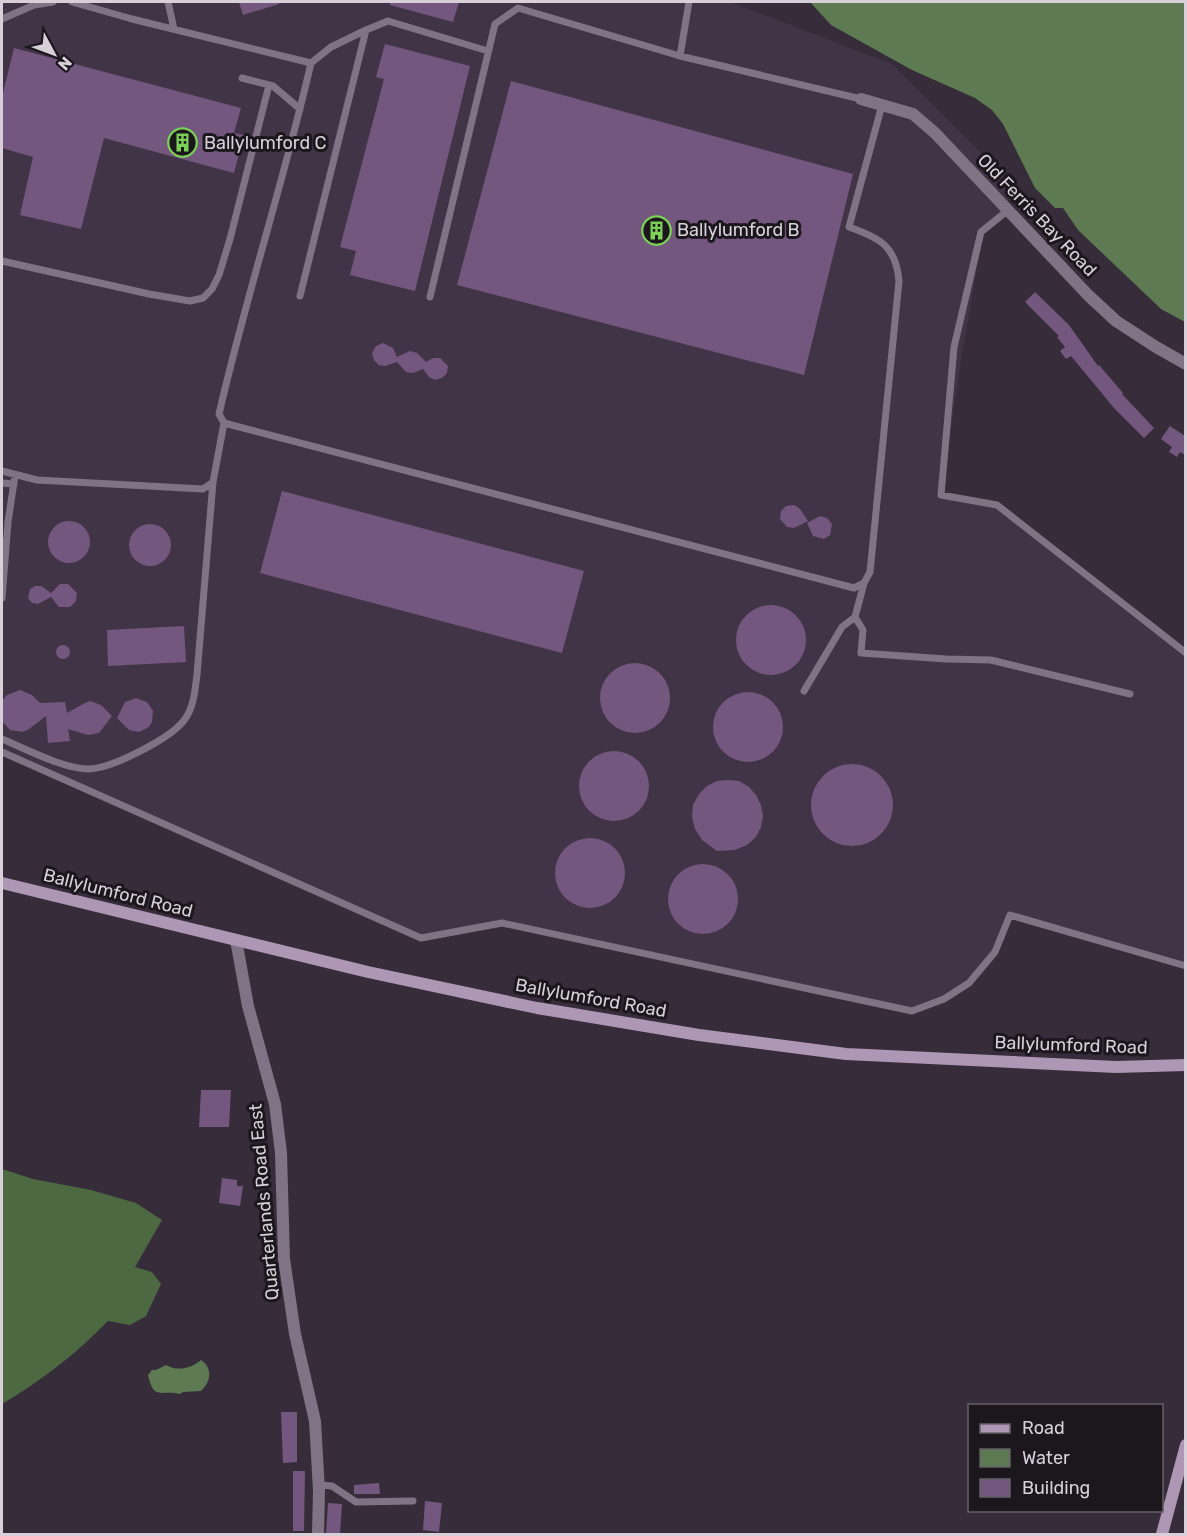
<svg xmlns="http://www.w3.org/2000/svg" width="1187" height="1536" viewBox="0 0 1187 1536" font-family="Rubik,sans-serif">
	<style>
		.built { fill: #423447 }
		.forest { fill: #4c6941 }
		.water { fill: #5d7a52 }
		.building { fill: #74577e }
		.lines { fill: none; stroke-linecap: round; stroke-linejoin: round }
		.lane { stroke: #807385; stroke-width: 7 }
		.street { stroke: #807385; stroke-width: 12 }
		.secondary { stroke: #ad97b4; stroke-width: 12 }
		.labels { text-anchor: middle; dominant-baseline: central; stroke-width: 6; stroke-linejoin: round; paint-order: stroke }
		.poi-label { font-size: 18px; fill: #d7d0d9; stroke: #1b171d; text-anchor: start }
		.street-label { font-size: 18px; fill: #d7d0d9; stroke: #1b171d }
	</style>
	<rect width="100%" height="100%" fill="#362c3a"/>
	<path class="built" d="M2,2H731L892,64L1017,189L983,236L962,353L941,495L997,505L1185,653V966L1010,915L995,952L969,983L944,999L912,1011L502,923L421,938L2,752Z"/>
	<path class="forest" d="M2,1169L33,1179L91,1190L136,1203L162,1220L135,1267L152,1272L161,1284L146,1316L130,1325L108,1321C76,1354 41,1381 2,1404Z"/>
	<path class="water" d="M810,2H1185V322L1161,309L1078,230L1063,208H1055L1035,188L1003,124L992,110L975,98L912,70L831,25Z
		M201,1360C213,1368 211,1382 201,1391L183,1392L180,1394C162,1389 154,1402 148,1375L152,1370H156L166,1365C177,1372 192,1368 201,1360Z"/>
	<path class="building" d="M239,2H279V4L243,15Z
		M390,2H459L453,22L390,5Z
		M385,44L470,66L415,291L350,275L356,251L340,247L384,79L376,77Z
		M14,48L241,108L234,133L244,135L234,173L104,138L81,229L20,215L33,157L2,148V97Z
		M511,81L853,174L804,375L457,285Z
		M1035,292L1069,325L1098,366L1099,365L1123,393L1122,394L1154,428L1144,438L1114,408L1071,356L1066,359L1060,351L1065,347L1057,337L1059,336L1025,302Z
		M383,343L393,348L397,357L410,351L417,353L426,362L433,358H440L448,366L447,373L442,378L435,380L429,377L423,369L413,373L406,372L397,362L385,366L379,365L374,360L372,353L376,346Z
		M1170,426L1185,436V455L1180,452L1177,457L1169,452L1172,447L1161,439Z
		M282,491L584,571L562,653L260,573Z
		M794,505L800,509L808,521L794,528L787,527L780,519L781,511L786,506Z
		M820,516L827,518L832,524L830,535L824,539L813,536L807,523Z
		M48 542a21 21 0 1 1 42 0a21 21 0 1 1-42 0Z
		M129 545a21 21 0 1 1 42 0a21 21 0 1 1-42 0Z
		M60,584H68L77,593L76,601L70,607H59L51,597L38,604L32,603L28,598L30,589L35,586H41L51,593Z
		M736 640a35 35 0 1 1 70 0a35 35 0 1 1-70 0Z
		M184,626L186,662L108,666L107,630Z
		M56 652a7 7 0 1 1 14 0a7 7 0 1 1-14 0Z
		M600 698a35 35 0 1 1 70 0a35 35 0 1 1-70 0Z
		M20,690L32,695L40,703L65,702L67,713L85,703L90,701L101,705L112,716L99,733L88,735L68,729L70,741L48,743L46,716L29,729L23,732L10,730L2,721V701L7,695Z
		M713 727a35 35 0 1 1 70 0a35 35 0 1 1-70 0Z
		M136,698L147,702L153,711L152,722L149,727L139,732L129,730L117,718L125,702Z
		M579 786a35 35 0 1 1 70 0a35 35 0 1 1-70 0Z
		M811 805a41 41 0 1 1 82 0a41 41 0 1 1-82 0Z
		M728,780L739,781L749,787L756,795L761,805L763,816L761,827L756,837L747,845L735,850L717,851L702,840L695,829L692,817L693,805L699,794L707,786L717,781Z
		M555 873a35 35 0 1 1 70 0a35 35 0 1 1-70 0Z
		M668 899a35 35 0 1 1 70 0a35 35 0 1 1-70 0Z
		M201,1090H231L229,1127H199Z
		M222,1178L237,1180V1186H243L240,1206L219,1203Z
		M281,1412H297V1462L283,1463Z
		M293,1471H305L304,1531H293Z
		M379,1483L380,1494H354V1485Z
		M425,1501L442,1503L439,1532L423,1530Z
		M328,1503L342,1504L340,1534H326Z"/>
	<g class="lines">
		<path class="lane" d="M72,2L132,19L311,63
			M168,2L174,29
			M2,19L34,5L53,2
			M366,30L331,47L311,63C284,181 246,296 219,414L224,423L854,588L864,583L870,572L899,281C896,246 880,238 849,227L882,105
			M680,56L689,2
			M242,78L273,86L300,109
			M1007,211L981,232L954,347L941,495L997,505L1186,653
			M2,261L149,294L190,301L203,298L212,289L219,275L230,239L269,85
			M300,296L366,30L388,21L488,51
			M430,297L495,24L518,8L680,56L861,99
			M2,471L37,480L203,489L213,482L224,423
			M2,483L14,484
			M2,598L8,522L15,475
			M855,617L863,630L861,653L946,659L991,660L1130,694
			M804,691L842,627L855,617L864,583
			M2,739C26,749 61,768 88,769C111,769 172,738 185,719C194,707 195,689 197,675L213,482
			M2,752L421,938L502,923L912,1011L944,999L969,983L995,952L1010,915L1186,966
			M319,1485L332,1486L356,1502L413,1501"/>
		<path class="street" d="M861,99L913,114L935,133L1088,295L1116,321L1156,347L1186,364
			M236,940L248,1006L275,1104L281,1153L284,1259L295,1334L315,1421L319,1491L318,1534"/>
		<path class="secondary" d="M2,883L368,972L537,1008L699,1035L846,1054L1116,1067L1186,1065
			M1162,1534L1186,1445"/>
	</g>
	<defs>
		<symbol id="building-ring" viewBox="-11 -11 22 22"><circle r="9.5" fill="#1b171d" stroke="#7bd156" stroke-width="1.5"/><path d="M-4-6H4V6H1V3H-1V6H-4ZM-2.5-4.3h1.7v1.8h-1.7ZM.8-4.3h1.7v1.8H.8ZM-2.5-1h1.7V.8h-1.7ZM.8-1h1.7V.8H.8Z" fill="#7bd156"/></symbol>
	</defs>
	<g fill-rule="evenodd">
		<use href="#building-ring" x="166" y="126" width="33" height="33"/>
		<use href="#building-ring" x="640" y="214" width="33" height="33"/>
	</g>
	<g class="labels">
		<g class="poi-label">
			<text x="204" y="143">Ballylumford C</text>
			<text x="677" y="230">Ballylumford B</text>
		</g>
		<g class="street-label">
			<text transform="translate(1037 215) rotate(46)">Old Ferris Bay Road</text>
			<text transform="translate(118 893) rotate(14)">Ballylumford Road</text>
			<text transform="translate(591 998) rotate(10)">Ballylumford Road</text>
			<text transform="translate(1071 1045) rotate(2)">Ballylumford Road</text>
			<text transform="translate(264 1202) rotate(-95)">Quarterlands Road East</text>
		</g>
	</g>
	<rect width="1187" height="1536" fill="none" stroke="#d7d0d9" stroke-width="6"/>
	<rect x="968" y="1404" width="195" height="108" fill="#1b171d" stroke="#666168" stroke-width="1.5"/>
	<rect x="980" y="1424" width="30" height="9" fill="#ad97b4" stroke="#666168" stroke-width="1.5"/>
	<text x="1022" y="1434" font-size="18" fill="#d7d0d9">Road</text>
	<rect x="980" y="1449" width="30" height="18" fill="#5d7a52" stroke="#666168" stroke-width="1.5"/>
	<text x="1022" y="1464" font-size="18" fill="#d7d0d9">Water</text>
	<rect x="980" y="1479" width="30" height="18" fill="#74577e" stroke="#666168" stroke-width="1.5"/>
	<text x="1022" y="1494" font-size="18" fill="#d7d0d9">Building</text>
	<g transform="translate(54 54) rotate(131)" stroke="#1b171d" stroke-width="4.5" paint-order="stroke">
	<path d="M0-4.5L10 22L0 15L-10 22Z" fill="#d7d0d9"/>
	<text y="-9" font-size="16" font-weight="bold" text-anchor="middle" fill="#d7d0d9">N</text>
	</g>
</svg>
